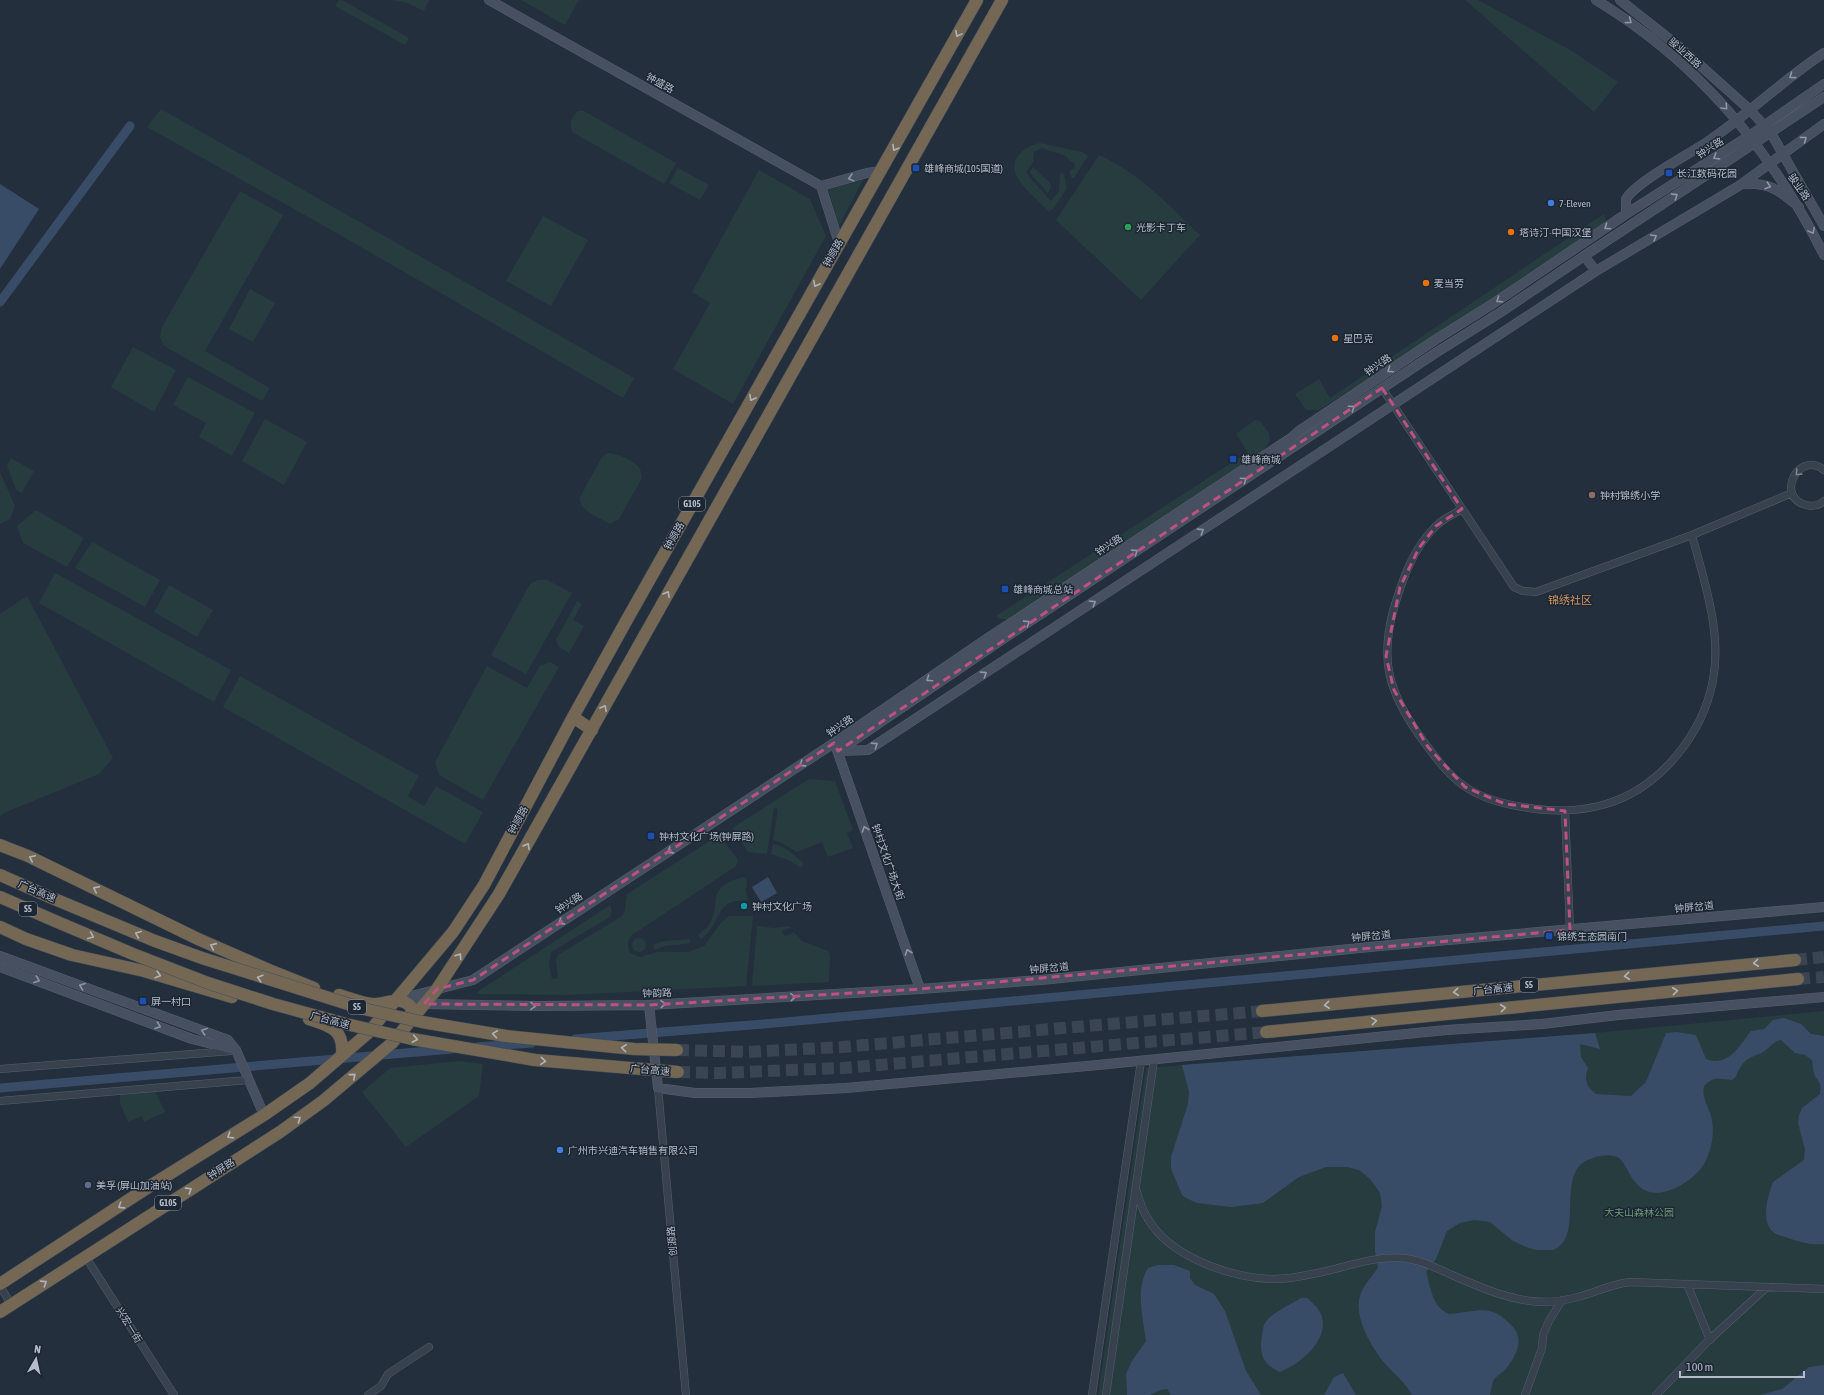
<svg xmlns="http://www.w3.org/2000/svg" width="1824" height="1395" viewBox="0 0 1824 1395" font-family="'Asap Condensed','Noto Sans SC',sans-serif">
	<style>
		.green { fill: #263c3f }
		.water { fill: #394c67 }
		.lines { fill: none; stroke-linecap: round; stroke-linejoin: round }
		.canal { stroke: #394c67; stroke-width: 9 }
		.highway-tunnel { stroke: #3a4453; stroke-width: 12; stroke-dasharray: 12 6; stroke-linecap: butt }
		.street-casing { stroke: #565f6c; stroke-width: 8 }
		.secondary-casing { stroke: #565f6c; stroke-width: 10 }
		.highway-casing { stroke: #434c59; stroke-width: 13 }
		.street { stroke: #38414e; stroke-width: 7 }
		.secondary { stroke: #465061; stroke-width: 9 }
		.highway { stroke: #746855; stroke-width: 12 }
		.highway-bridge-casing { stroke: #434c59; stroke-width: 13; stroke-linecap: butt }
		.highway-bridge { stroke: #746855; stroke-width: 12 }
		.oneway { stroke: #8e96a5 }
		.oneway2 { stroke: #aeb4bd }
		.oneway3 { stroke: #7c8592 }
		.marked { fill: none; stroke: #bd5182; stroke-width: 3; stroke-dasharray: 8 5; stroke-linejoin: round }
		.transit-dot { fill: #1a4fb4; stroke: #1d2633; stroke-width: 1.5 }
		.shop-dot { fill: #3f7fe0; stroke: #1d2633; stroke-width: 1.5 }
		.leisure-dot { fill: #2e9e5b; stroke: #1d2633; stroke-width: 1.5 }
		.food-dot { fill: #e8710a; stroke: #1d2633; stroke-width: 1.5 }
		.education-dot { fill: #8d6e63; stroke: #1d2633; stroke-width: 1.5 }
		.culture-dot { fill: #0f9aa8; stroke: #1d2633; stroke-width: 1.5 }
		.service-dot { fill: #5c6f8a; stroke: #1d2633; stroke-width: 1.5 }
		.labels { text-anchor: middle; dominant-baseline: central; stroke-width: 3; stroke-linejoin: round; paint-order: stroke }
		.shield { fill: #1d2633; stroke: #878f9c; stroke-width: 1 }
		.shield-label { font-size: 9px; font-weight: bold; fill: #b4bcc9 }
		.street-label { font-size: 10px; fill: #b4bcc9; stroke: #1d2633 }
		.poi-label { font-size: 10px; fill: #b4bcc9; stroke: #1d2633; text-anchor: start }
		.park-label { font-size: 10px; fill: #6b9a76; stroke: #1d2633 }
		.neighbourhood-label { font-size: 11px; fill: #d59563; stroke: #1d2633 }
	</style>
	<rect width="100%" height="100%" fill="#242f3e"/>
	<path class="green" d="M339,0H342L409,38L405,45L335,6Z
		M392,0H429L424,11L407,3Z
		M521,0H579L565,25Z
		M1465,0H1478L1572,51L1618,82L1594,112Z
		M161,109L634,378L623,398L326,227L147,127Z
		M579,111H584L676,163L664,184L572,132C569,123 571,116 579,111Z
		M1040,143L1082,152L1088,156L1074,178H1072L1070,175V170L1075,168L1074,162L1070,161L1066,156L1042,148L1034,152L1033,162L1026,172L1030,178L1051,201L1059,191L1060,174L1061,172L1064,174L1067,188L1054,208L1049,212C1040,202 1027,192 1019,180C1006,161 1022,147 1040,143Z
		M1099,155C1140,173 1168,205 1200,235L1141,300L1056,220Z
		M1033,167L1050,183L1051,187L1048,193L1031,174L1030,171Z
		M678,168L709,185L700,200L669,183Z
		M759,170L810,199L826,236L733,404L673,369L710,303L692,292Z
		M863,180L839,226L828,189Z
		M240,191L283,215L205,351L270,388L262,401L164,346L160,337L162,327Z
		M1604,214L1606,222L1480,307L1319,410H1306L1295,394L1319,379L1330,398Z
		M543,216L588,240L551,306L506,281Z
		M250,289L275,303L253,342L229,329Z
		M133,347L176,370L154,412L111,387Z
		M188,377L255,413L232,456L199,437L206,423L173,405Z
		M265,419L307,442L284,485L242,461Z
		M1255,420L1260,421L1269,433L1270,441L1264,450L1007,619H1000L996,616L1248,452L1236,434Z
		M608,453C617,453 631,460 638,466C641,469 641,474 642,478L619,519L610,524C599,517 578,511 580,497L602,457Z
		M11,458L34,471L22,493L16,490L7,466Z
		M0,472L15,506L10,519L0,524Z
		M36,510L84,538L67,567L23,543L17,526Z
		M92,542L160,580L145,607L75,568Z
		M55,573L231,670L214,702L39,603Z
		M538,580H547L572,593L526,674L491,655L530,584Z
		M169,585L213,610L197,637L154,612Z
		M27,596L113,758L99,774L4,813L0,817V614Z
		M577,601L582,604L573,620L584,626L569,653L559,647L556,640Z
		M550,662L559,667L483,800L439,775L435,762L487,666L527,688L540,666Z
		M240,676L419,776L408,796L424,806L436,786L483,812L465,844L223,707Z
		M809,779L835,781L853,830L847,833L853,848L828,857L822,842L797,852L782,843L773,840L778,809L774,808L767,854L748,852L732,828Z
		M719,835L738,860L736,866L632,935C627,941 627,946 630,953L640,957L657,952H688L704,946L720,924L729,916H753L746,986L568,995L478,994L477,992L610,905L612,910L610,917L551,952L549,966L552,979L558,978L556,960L558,955L622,916L625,910L627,894Z
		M773,844C786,847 794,854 804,864L801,868L789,860L771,854Z
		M744,877L747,880L746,891L748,900C725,901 724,905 714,924C711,930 706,935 701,939L698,935C701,932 705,929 708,926C724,905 702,887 744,877Z
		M757,926L774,928L790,926L791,928L782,931L785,936L794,932L802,941L828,951L830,955L829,982L752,986Z
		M632 945a7 7 0 1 1 14 0a7 7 0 1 1-14 0Z
		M689,939L690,943C678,946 666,943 655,950L653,945C664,939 676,941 689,939Z
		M1824,1011V1395H1098L1146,1068L1595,1033Z
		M460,1061L483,1064L479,1096L406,1147L362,1092L390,1068Z
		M155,1091L165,1112L144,1122L142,1116L128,1122L120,1103V1094Z"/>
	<path class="water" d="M0,184L39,209L0,269Z
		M768,877L777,893L761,902L752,887Z
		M1784,1018L1801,1024L1811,1034L1824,1036V1244C1812,1245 1802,1243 1791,1239C1786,1237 1780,1236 1776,1234C1759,1224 1768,1196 1773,1182L1804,1160L1805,1149L1798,1123L1799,1116L1802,1108L1820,1094C1821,1083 1820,1084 1815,1076C1813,1072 1813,1065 1812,1060L1805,1055L1795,1053L1781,1040C1773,1041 1770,1048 1763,1052C1754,1057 1746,1057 1740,1068C1736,1074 1738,1076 1732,1080C1719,1079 1713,1076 1704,1086C1701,1099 1710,1108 1712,1120C1715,1136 1710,1159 1699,1171C1684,1187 1653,1204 1636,1183C1629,1176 1626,1164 1619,1158C1610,1152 1592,1157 1584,1162C1562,1175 1576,1221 1565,1239C1563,1244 1558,1247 1554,1250H1536L1526,1247L1513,1241L1490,1222L1474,1220L1460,1223L1447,1231L1436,1259L1426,1272C1431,1288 1432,1307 1449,1314C1479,1312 1490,1302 1513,1327C1525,1340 1515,1358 1505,1370C1502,1373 1498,1375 1495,1378C1492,1382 1491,1390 1490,1395H1412C1404,1380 1393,1374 1382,1360C1370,1344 1354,1317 1360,1296C1363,1285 1373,1276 1378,1267L1375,1251V1232L1382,1206L1380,1193L1370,1179L1359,1170L1347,1167H1326L1299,1177L1263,1203L1231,1207L1197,1203L1186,1198L1182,1195L1171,1169V1157L1188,1104L1189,1092L1182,1065L1595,1033L1600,1049L1580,1044L1581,1057L1588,1068C1584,1079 1586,1087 1596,1094L1631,1096L1646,1082L1666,1033L1676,1032L1696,1035L1706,1059C1728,1068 1740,1045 1751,1031L1764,1029L1773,1020Z
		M1158,1265H1174L1190,1271V1278L1195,1285L1214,1294L1225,1311L1246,1371L1261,1395H1171L1167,1389L1160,1390L1150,1395H1127L1126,1374L1132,1361L1146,1341C1143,1317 1135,1289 1148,1268Z
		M1301,1298H1307C1312,1302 1318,1308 1321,1314C1331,1339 1300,1364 1280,1372C1262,1364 1259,1354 1262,1335C1263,1331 1263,1326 1265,1323C1272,1312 1290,1305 1301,1298Z
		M1824,1365V1395H1760L1782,1389L1809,1367Z
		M1343,1373L1356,1395H1324L1334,1377Z"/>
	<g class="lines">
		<path class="canal" d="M0,302L130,126
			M575,1039L764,1024L1824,926
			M477,1047L532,1043
			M0,1088L452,1049"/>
		<path class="highway-tunnel" d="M1795,960L1824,957
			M1798,979L1824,977
			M677,1050L748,1052L842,1047L1262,1011
			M678,1072L718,1073L843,1068L1266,1032"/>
		<defs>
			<path id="street" d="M1382,388L1514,587L1523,591L1536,592L1692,535L1792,493
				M1824,470C1798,450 1775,497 1806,505C1813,507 1819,505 1824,501
				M1462,509C1454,514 1443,519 1436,526C1412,549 1402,581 1393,611C1380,662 1389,692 1419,735C1432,753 1447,775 1467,788C1484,799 1503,804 1523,807C1550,812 1579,812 1606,804C1660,788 1703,734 1713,680C1722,632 1704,581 1692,535
				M1565,811L1570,930
				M0,1069L231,1051
				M658,1088L686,1395
				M0,1101L248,1080
				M1136,1189C1139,1199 1142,1210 1148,1219C1170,1257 1231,1278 1273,1279C1286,1279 1299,1277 1312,1274C1341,1269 1371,1256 1401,1258C1419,1259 1436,1268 1452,1275C1477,1286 1502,1297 1530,1301C1545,1303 1563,1301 1578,1297C1596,1292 1612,1284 1630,1282L1824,1289
				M85,1256L174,1395
				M1687,1284L1710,1340
				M0,1286L11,1304
				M368,1395L381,1386L388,1374L429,1347
				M1092,1395L1141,1061
				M1106,1395L1154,1060
				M1525,1395L1542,1348L1543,1335L1549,1321L1562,1300
				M1656,1395L1708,1341L1767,1287"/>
			<path id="secondary" d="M489,0L821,186
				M1596,0C1697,61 1772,151 1824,255
				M1620,0L1682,49L1750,110L1771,133L1824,226
				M1743,183L1824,124
				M821,186L867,173L881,171
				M821,186L839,243
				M1626,214V199C1637,181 1690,154 1710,140C1750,113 1784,79 1824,53
				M1584,256L1596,271
				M836,747L920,989
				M838,751L994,645L1437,352L1501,312L1584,256L1824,97
				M838,751L868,750L1596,271L1742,184C1769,182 1779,190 1799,207
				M0,956L228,1040L236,1050L264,1115
				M0,967L192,1039L236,1050
				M396,1000L473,980L834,743L988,638L1291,438L1299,431L1435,340L1494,303L1626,214L1749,136L1824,84
				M404,1001L424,1004L537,1006L649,1005L920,989L1041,980L1380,946L1824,907
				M649,1005L658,1088L695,1093H750L846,1088L1098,1065L1446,1030L1542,1024L1618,1015L1824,997"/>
			<path id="highway" d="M573,717L592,730
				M0,845L28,856L198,939L269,970L314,988
				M0,875L52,898
				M0,897L55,921
				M0,927L26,939L72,955L144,971L232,997
				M339,995C350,998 361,1003 372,1004C386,1005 400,994 411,1007L412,1018
				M1262,1011L1795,960
				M309,1019C330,1026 344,1029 342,1054
				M1266,1032L1798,979
				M0,1284L150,1186L264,1115L310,1083L368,1033L453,932L484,885L573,717L629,616L977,0
				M0,1312L280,1132L323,1101L392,1043L437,989L499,894L1002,0"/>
		</defs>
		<use href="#street" class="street-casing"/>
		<use href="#secondary" class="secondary-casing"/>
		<use href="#highway" class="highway-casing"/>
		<use href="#street" class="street"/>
		<use href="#secondary" class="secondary"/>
		<use href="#highway" class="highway"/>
		<defs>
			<path id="highway-bridge" d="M52,898L155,941L202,958L364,1009L422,1022L506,1036L634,1049L677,1050
				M55,921L133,954L208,983L273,1004L346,1024L412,1039L535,1060L678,1072"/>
		</defs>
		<use href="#highway-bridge" class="highway-bridge-casing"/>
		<use href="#highway-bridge" class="highway-bridge"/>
	</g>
	<defs><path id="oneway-chevron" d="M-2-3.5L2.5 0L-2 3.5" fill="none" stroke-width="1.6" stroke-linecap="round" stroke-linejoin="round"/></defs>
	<g class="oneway">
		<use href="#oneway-chevron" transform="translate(1629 21) rotate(37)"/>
		<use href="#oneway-chevron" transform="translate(1792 76) rotate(144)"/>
		<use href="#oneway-chevron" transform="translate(1725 107) rotate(47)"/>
		<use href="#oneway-chevron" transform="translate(1804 139) rotate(-36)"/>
		<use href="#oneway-chevron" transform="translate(1716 157) rotate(148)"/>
		<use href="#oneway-chevron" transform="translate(851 178) rotate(165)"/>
		<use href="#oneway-chevron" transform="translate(1768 186) rotate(18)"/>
		<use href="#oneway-chevron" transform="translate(1675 196) rotate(-33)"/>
		<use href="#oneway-chevron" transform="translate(1607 227) rotate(146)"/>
		<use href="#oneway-chevron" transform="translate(1812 231) rotate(62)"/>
		<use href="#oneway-chevron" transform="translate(1654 237) rotate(-31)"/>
		<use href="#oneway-chevron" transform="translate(1499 300) rotate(146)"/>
		<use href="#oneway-chevron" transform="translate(1390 370) rotate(146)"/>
		<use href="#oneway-chevron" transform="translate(1352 408) rotate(-34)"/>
		<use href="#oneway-chevron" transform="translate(1244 480) rotate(-34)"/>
		<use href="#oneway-chevron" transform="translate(1201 531) rotate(-33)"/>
		<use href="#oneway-chevron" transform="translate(1135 552) rotate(-33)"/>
		<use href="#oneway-chevron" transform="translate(1093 603) rotate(-33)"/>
		<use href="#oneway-chevron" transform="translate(1027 623) rotate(-33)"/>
		<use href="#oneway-chevron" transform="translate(984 674) rotate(-33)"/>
		<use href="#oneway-chevron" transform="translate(929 679) rotate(146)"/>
		<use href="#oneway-chevron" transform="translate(875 745) rotate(-33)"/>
		<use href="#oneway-chevron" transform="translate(802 764) rotate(147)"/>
		<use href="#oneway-chevron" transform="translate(865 829) rotate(-109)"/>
		<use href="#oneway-chevron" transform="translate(670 851) rotate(147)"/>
		<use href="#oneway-chevron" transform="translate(561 922) rotate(147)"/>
		<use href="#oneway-chevron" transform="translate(908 952) rotate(-109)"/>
		<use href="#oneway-chevron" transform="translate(37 980) rotate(20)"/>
		<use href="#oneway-chevron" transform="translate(82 986) rotate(-160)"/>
		<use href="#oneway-chevron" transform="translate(793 997) rotate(-4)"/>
		<use href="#oneway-chevron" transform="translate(663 1004) rotate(-3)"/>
		<use href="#oneway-chevron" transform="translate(533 1006) rotate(1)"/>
		<use href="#oneway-chevron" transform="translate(158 1026) rotate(20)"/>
		<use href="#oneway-chevron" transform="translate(204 1031) rotate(-160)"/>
	</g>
	<g class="oneway2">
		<use href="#oneway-chevron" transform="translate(958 34) rotate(118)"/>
		<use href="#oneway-chevron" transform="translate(895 148) rotate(120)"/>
		<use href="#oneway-chevron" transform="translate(816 284) rotate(119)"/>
		<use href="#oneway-chevron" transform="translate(752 398) rotate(119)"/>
		<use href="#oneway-chevron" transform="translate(667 594) rotate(-60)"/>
		<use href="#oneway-chevron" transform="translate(604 708) rotate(-61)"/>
		<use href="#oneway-chevron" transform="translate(527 846) rotate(-60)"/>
		<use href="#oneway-chevron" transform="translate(32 858) rotate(-155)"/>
		<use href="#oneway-chevron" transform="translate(96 889) rotate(-154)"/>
		<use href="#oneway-chevron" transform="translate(138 934) rotate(-157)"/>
		<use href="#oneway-chevron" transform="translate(91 936) rotate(23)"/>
		<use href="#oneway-chevron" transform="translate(213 946) rotate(-156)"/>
		<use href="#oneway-chevron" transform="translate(459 956) rotate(-56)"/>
		<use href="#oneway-chevron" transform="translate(1756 963) rotate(174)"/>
		<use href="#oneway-chevron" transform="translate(158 975) rotate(17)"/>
		<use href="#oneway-chevron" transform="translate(1627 976) rotate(174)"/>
		<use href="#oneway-chevron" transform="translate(260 978) rotate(-163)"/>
		<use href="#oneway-chevron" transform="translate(1675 991) rotate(-6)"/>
		<use href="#oneway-chevron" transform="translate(1456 992) rotate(174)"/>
		<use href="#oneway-chevron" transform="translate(1327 1005) rotate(174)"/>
		<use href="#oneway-chevron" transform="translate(1503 1008) rotate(-6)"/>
		<use href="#oneway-chevron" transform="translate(1374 1021) rotate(-6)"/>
		<use href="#oneway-chevron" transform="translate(495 1034) rotate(-172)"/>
		<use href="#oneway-chevron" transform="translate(415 1039) rotate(11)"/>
		<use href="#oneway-chevron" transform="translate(624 1048) rotate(-175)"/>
		<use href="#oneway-chevron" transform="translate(543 1061) rotate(5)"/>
		<use href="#oneway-chevron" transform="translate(353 1076) rotate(-40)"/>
		<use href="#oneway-chevron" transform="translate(298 1119) rotate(-35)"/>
		<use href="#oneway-chevron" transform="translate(230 1136) rotate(148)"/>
		<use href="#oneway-chevron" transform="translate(189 1190) rotate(-32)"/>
		<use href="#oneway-chevron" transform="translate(121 1206) rotate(147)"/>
		<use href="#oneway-chevron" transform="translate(44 1283) rotate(-33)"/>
	</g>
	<use class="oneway3" href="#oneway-chevron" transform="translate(1798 473) rotate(134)"/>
	<path class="marked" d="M1382,388L1462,509L1436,526L1419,548L1400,587L1386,656L1394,690L1428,747L1465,787L1505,804L1565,811L1570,930L920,989L649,1005L424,1004L437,989L473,980L834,743L838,751Z"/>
	<g class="transit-dot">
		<rect x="912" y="164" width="8" height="8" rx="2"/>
		<rect x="1665" y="169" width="8" height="8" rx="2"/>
		<rect x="1229" y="455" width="8" height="8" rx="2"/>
		<rect x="1001" y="585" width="8" height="8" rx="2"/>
		<rect x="647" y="832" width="8" height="8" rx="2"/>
		<rect x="1545" y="932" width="8" height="8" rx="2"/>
		<rect x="139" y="997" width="8" height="8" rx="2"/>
	</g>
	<g class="shop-dot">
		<circle cx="1551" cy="203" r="4"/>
		<circle cx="560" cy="1150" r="4"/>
	</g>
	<circle class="leisure-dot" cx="1128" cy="227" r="4"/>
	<g class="food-dot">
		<circle cx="1511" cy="232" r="4"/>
		<circle cx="1426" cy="283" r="4"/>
		<circle cx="1335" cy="338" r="4"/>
	</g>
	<circle class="education-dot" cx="1592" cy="495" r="4"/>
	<circle class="culture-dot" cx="744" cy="906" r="4"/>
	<circle class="service-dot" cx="88" cy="1185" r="4"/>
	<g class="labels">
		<g class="shield">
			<rect x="679" y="497" width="26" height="14" rx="3"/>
			<rect x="19" y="902" width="18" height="14" rx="3"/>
			<rect x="1520" y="978" width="18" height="14" rx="3"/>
			<rect x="348" y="1000" width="18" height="14" rx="3"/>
			<rect x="155" y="1196" width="26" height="14" rx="3"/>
		</g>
		<g class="shield-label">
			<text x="692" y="504">G105</text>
			<text x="28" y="909">S5</text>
			<text x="1529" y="985">S5</text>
			<text x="357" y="1007">S5</text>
			<text x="168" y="1203">G105</text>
		</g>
		<g class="street-label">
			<text transform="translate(1685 53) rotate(42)">骏业西路</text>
			<text transform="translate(660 83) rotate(29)">钟盛路</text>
			<text transform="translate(1710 148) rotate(-32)">钟兴路</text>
			<text transform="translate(1799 187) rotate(56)">骏业路</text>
			<text transform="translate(833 253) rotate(-61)">钟顺路</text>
			<text transform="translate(1378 365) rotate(-34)">钟兴路</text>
			<text transform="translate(674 536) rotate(-61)">钟顺路</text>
			<text transform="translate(1109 545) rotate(-33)">钟兴路</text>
			<text transform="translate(840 726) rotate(-34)">钟兴路</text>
			<text transform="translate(518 820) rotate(-62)">钟顺路</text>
			<text transform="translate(888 862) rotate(71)">钟村文化广场大街</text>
			<text transform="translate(37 891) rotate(23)">广台高速</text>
			<text transform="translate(569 903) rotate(-33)">钟兴路</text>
			<text transform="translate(1694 907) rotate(-5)">钟屏岔道</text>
			<text transform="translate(1371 936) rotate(-5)">钟屏岔道</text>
			<text transform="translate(1049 968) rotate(-5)">钟屏岔道</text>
			<text transform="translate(1493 989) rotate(-6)">广台高速</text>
			<text transform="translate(657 993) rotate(-2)">钟韵路</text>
			<text transform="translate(330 1020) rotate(15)">广台高速</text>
			<text transform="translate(650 1070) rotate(5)">广台高速</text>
			<text transform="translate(221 1169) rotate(-32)">钟屏路</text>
			<text transform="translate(672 1241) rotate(-95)">创源路</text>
			<text transform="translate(129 1325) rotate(58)">兴宏一街</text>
		</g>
		<g class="poi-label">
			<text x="924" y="168">雄峰商城(105国道)</text>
			<text x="1677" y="173">长江数码花园</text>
			<text x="1559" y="203">7-Eleven</text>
			<text x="1136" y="227">光影卡丁车</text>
			<text x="1519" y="232">塔诗汀-中国汉堡</text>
			<text x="1434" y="283">麦当劳</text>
			<text x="1343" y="338">星巴克</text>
			<text x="1241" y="459">雄峰商城</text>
			<text x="1600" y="495">钟村锦绣小学</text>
			<text x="1013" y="589">雄峰商城总站</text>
			<text x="659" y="836">钟村文化广场(钟屏路)</text>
			<text x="752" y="906">钟村文化广场</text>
			<text x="1557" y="936">锦绣生态园南门</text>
			<text x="151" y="1001">屏一村口</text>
			<text x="568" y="1150">广州市兴迪汽车销售有限公司</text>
			<text x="96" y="1185">美孚 (屏山加油站)</text>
		</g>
		<g class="park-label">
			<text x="1639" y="1212">大夫山森林公园</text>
		</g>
		<g class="neighbourhood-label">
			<text x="1570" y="600">锦绣社区</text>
		</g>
	</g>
	<g transform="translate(36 1359) rotate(9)" stroke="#1d2633" stroke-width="3" paint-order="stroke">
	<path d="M0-3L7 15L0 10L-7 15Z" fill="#b4bcc9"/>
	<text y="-6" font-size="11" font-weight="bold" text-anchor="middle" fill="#b4bcc9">N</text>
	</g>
	<path d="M1680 1371v6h124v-6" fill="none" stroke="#b4bcc9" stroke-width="2"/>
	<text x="1686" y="1371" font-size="12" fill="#b4bcc9" stroke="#1d2633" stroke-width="3" paint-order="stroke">100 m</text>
</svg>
